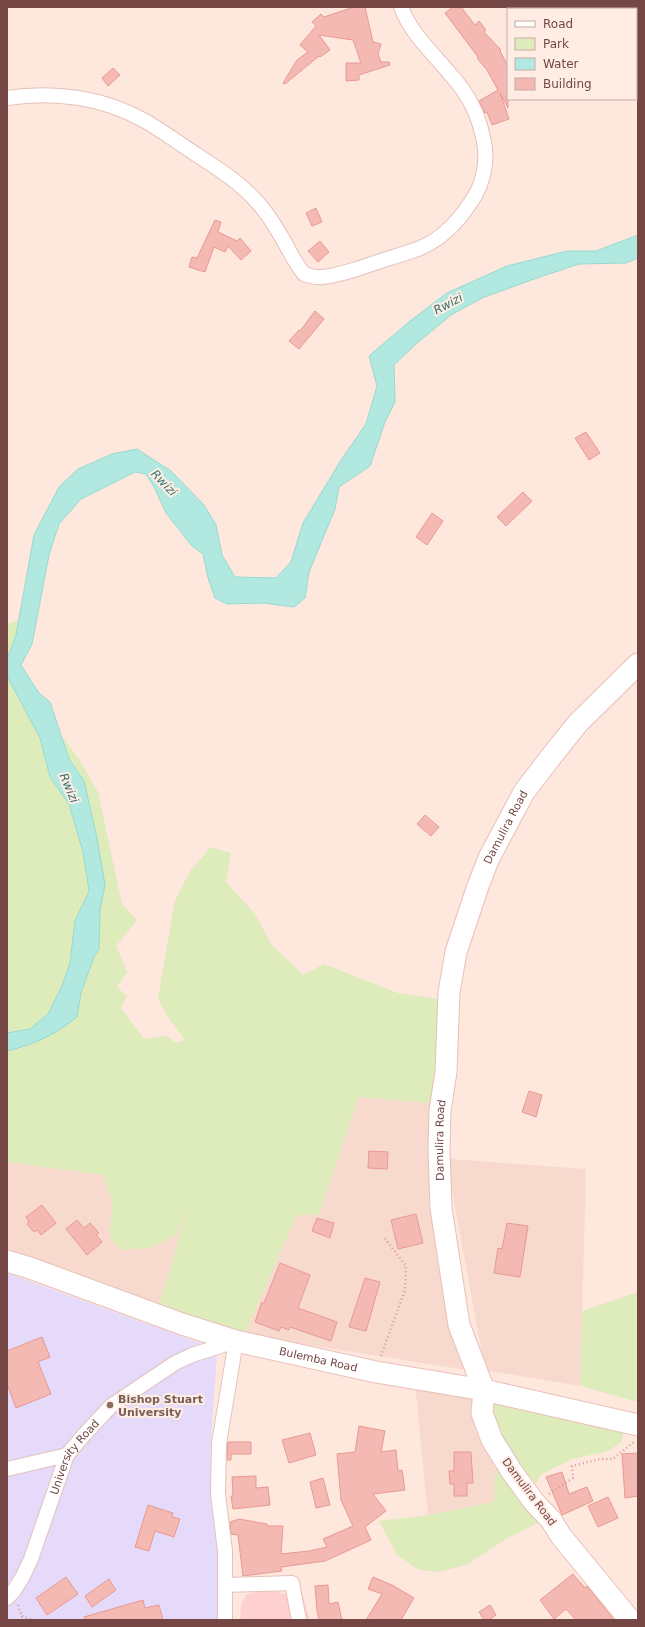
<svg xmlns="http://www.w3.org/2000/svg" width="645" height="1627" viewBox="0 0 645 1627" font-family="'DejaVu Sans',sans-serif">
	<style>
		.residential { fill: #f8d9ce }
		.commercial { fill: #ffd0d0 }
		.education { fill: #e5daf9 }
		.green { fill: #deebbb }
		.water { fill: #b1e8df; stroke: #97dad0 }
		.building { fill: #f5b9b3; stroke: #e89992 }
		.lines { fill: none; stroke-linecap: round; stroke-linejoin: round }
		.street-casing { stroke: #e4c2bc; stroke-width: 16 }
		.secondary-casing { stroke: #e9c0b8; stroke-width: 23 }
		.path { stroke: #d99c97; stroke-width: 2.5; stroke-dasharray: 1 3; stroke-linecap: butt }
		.street { stroke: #fff; stroke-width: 14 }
		.secondary { stroke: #fff; stroke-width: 21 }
		.education-dot { fill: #8d6e63; stroke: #ffede5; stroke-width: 1.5 }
		.labels { text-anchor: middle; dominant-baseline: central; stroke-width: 4; stroke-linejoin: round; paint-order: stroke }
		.street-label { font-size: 11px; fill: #744744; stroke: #ffede5 }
		.education-label { font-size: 11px; font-weight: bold; fill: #785e54; stroke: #ffede5; text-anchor: start }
		.water-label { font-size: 12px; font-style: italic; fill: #35746c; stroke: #ffede5 }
	</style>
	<rect width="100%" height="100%" fill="#fee7dd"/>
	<path class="residential" d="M359,1097L439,1104L467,1370L244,1335L297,1214Z
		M450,1159L586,1169L580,1386L485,1370L449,1174Z
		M7,1162L103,1175L189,1206L158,1309L7,1253Z
		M415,1383L474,1395L496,1454L494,1502L428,1515Z"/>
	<path class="commercial" d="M265,1590L287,1594L301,1590L310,1620H240L241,1604L247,1594Z"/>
	<path class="education" d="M7,1273L200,1343L217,1352L210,1458L220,1587V1620H7Z"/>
	<path class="green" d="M18,621L16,635L7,660V624Z
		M7,676L40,738L50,777L69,804L83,852L89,891L75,921L70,963L62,986L48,1014L30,1029L7,1033Z
		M62,736L79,759L98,792L122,904L137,920L116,946L127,972L117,987L127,996L121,1008L144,1039L167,1036L176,1043L185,1040L167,1016L158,998L175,900L191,870L211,847L231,853L226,882L256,915L271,944L303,975L324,964L398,993L444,1000L439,1104L359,1097L319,1215H297L244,1335L158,1309L187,1212L177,1235L150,1248L120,1250L110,1237L112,1200L103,1175L7,1162V1051L23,1048L77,1017L81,993L94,957L99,949L100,910L105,885L97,838L84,781L69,759Z
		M638,1292V1402L580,1386L582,1311Z
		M489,1394L628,1421L621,1442L609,1451L572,1459L540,1475L536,1484L504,1443L491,1414Z
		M496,1454L545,1519L508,1538L466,1565L438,1572L419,1570L397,1555L379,1521L428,1515L494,1502Z"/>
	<path class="water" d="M638,235V258L626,263L579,264L534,279L482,298L451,315L416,344L394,365L395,402L385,422L370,466L339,487L335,509L309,572L305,598L294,607L264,603L227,604L215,598L208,578L203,554L192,546L166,513L154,487L146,474L135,472L81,499L59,524L49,555L32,644L21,665L39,693L50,702L69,759L84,781L97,838L105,885L100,910L99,949L94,957L81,993L77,1017C56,1034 34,1045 7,1051V1033L30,1029L48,1014L62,986L70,963L75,921L89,891L83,852L69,804L50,777L40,738L7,676V660L16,635L34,535L59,487L78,469L112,454L137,449L171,471L204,505L216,525L222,555L235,577L276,578L291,562L303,523L341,460L366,424L377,386L369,356L410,321L447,293L507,266L567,251H596Z"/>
	<path class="building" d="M354,7H365L373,42L381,44L378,54L381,62H389L390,65L359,75V80L346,81V63H361L353,40L319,35L330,50L320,57L319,56L285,84L283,83L297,60L308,52L300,45L316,26L312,22L321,14L324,17Z
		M453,7H461L475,25L479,21L486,30L484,32L501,50L500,51L508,66V108L500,93L509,119L492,125L487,112L485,113L479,101L498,90L487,70L477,58L478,57L445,13Z
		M113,68L120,75L108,86L102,78Z
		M316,208L322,222L312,226L306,213Z
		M215,220L221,222L218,232L237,241L240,238L251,251L241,260L228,246L225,252L214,247L205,272L189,267L192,257L197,258Z
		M320,241L329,252L318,262L308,251Z
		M315,311L324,319L299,349L289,341L299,330L300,331Z
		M586,432L600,453L589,460L575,438Z
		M523,492L532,501L506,526L497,517Z
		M432,513L443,521L427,545L416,537Z
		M425,815L439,827L431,836L417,824Z
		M529,1091L542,1095L536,1117L522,1112Z
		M369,1151L388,1152L387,1169L368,1168Z
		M42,1205L56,1223L41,1235L37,1230L34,1232L27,1224L29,1222L26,1217Z
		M416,1214L423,1243L398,1249L391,1220Z
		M317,1218L334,1223L330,1238L312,1231Z
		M77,1220L84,1228L90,1223L99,1233L96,1235L102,1242L87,1255L66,1229Z
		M507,1223L528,1226L520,1277L494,1273L498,1248L502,1249Z
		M280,1263L310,1275L298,1308L337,1322L331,1341L290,1327L289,1330L281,1327L279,1331L255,1322L262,1302L264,1303Z
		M365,1278L380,1282L366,1331L349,1327Z
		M42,1337L50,1357L38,1362L51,1394L16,1408L7,1384V1351Z
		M359,1426L385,1431L381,1452L396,1450L398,1471L402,1470L405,1490L373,1494L386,1511L365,1527L371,1540L325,1561L281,1567L282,1571L243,1576L238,1535L231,1534L230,1522L239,1519L267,1524V1526H283L281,1554L309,1551L327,1547L323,1539L353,1526L341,1500L337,1454L355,1452Z
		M310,1433L316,1455L289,1463L282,1440Z
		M228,1442H251V1454H231V1460H227Z
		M454,1452H471L473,1483H467V1496H454V1484H450L449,1471H454Z
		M638,1453V1496L625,1498L622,1454Z
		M562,1472L569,1494L587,1487L593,1501L562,1515L546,1477Z
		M256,1476V1488L268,1487L270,1505L233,1509L231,1496H233L232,1477Z
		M323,1478L330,1505L316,1508L310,1482Z
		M608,1497L618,1518L598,1527L588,1506Z
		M148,1505L173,1513L172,1517L180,1519L174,1537L155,1531L149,1551L135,1547Z
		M573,1574L585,1588L587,1586L614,1620H576L566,1609L554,1619L540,1600Z
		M66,1577L78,1594L47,1615L36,1598Z
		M373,1577L392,1585L414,1598L401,1620H366L382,1594L368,1589Z
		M109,1579L116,1590L92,1607L85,1596Z
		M328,1585L329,1604L338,1602L342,1620H319L317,1611L315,1586Z
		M143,1600L145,1608L159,1605L163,1620H85L84,1617Z
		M490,1605L496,1615L488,1620H484L479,1612Z"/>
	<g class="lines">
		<defs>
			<g id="street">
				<path d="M7,98C54,91 103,97 145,121C161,130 176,141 191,151C214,166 240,182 258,203C269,215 277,229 285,243C291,254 296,264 304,274C310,276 316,278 322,277C335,276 347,272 360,268C377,262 394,257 412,251C438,243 456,225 471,202C483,185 488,162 484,142C479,115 469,95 451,75C433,53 411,34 401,7"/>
				<path d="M7,1469L67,1455"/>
				<path d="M226,1585L292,1583L299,1620"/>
				<path id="s1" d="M7,1598L13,1592L23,1576L31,1559L67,1455L83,1436L111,1406L175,1363L192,1355L236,1341L219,1443L218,1494L225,1551V1620"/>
			</g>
			<g id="secondary">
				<path id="s2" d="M7,1261L30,1268L182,1324L236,1341L376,1372L484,1390L638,1425"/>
				<path id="s3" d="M630,1620L561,1536L551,1520L534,1502L512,1472L492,1440L482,1413L484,1390L459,1325L441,1208L439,1151L440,1111L446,1072L449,992L456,952L478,886L489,858L524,792L550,758L578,723L638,664"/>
			</g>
		</defs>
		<use href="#street" class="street-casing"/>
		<use href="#secondary" class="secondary-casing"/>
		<path class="path" d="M381,1356L405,1290L406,1266L383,1236
			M549,1494L573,1478L572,1466L600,1459H613L635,1441
			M18,1605L23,1620
			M22,1616L33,1620"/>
		<use href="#street" class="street"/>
		<use href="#secondary" class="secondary"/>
	</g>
	<circle class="education-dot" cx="110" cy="1405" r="4"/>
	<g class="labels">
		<g class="street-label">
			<text stroke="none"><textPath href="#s3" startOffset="859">Damulira Road</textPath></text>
			<text stroke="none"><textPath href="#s3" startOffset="535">Damulira Road</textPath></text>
			<text stroke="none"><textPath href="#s2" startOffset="327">Bulemba Road</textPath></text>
			<text stroke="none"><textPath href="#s1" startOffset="158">University Road</textPath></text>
			<text transform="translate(529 1492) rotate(53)">Damulira Road</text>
		</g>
		<g class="education-label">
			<text x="118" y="1399">Bishop Stuart<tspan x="118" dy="13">University</tspan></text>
		</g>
		<g class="water-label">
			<text transform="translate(448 304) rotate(-28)">Rwizi</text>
			<text transform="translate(164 483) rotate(46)">Rwizi</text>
			<text transform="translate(69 788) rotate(67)">Rwizi</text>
		</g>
	</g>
	<rect width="645" height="1627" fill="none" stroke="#744744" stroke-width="16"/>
	<rect x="507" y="8" width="130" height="92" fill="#ffede5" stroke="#c7aba5"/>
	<rect x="515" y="21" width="20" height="6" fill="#ffffff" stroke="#c7aba5"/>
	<text x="543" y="28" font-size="12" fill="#744744">Road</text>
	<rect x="515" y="38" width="20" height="12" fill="#deebbb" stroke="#c7aba5"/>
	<text x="543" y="48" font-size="12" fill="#744744">Park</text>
	<rect x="515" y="58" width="20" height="12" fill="#b1e8df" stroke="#c7aba5"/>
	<text x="543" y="68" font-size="12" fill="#744744">Water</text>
	<rect x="515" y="78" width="20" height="12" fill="#f5b9b3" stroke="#c7aba5"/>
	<text x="543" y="88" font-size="12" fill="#744744">Building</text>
</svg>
